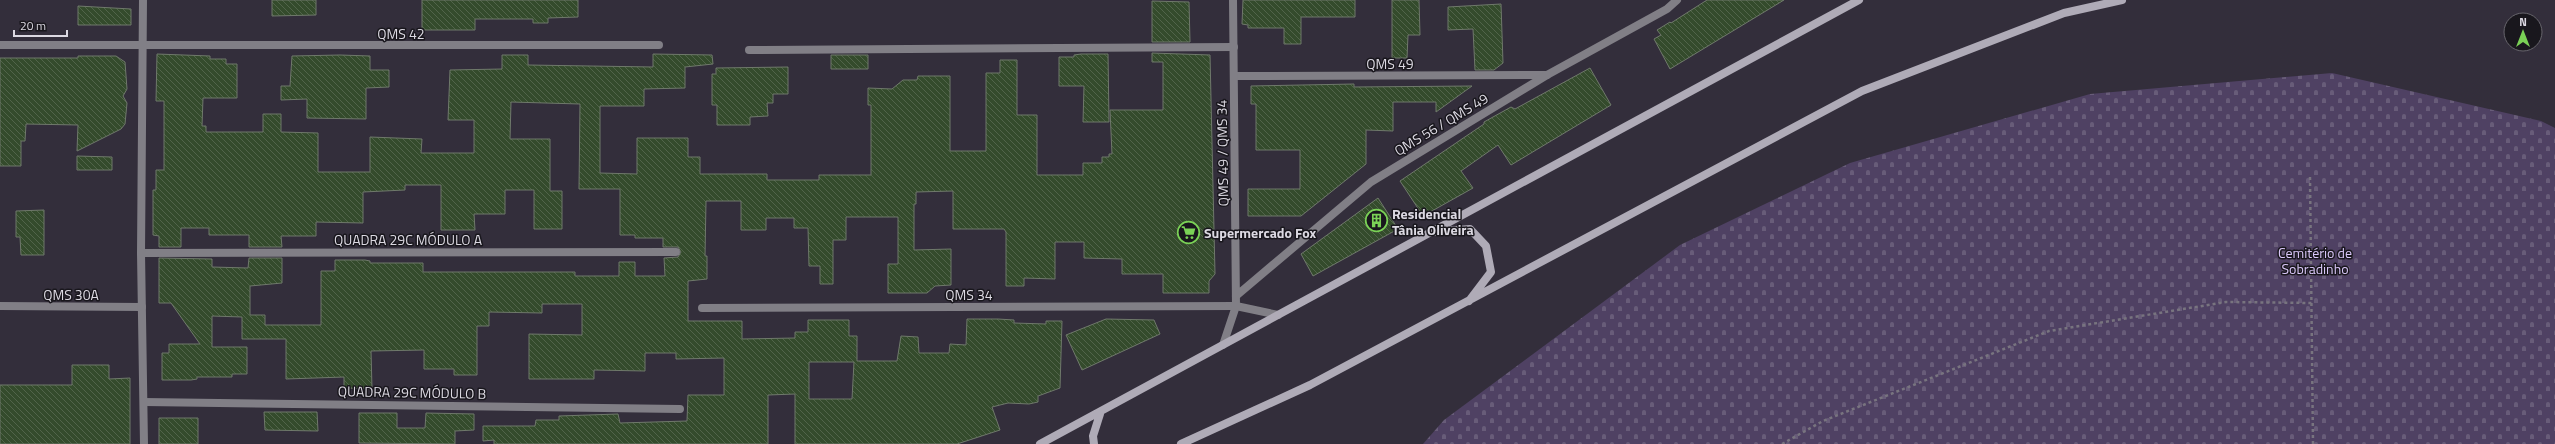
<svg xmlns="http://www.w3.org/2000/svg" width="2555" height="444" viewBox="0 0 2555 444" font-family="'Titillium Web',sans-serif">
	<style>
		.cemetery { fill: url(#cemetery-stones) }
		.building { fill: url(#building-back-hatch); stroke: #6f796b; fill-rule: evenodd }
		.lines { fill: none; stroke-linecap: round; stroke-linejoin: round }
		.path { stroke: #78747f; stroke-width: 2.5; stroke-dasharray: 3 3; stroke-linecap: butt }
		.minor { stroke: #817f86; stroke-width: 8 }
		.tertiary { stroke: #817f86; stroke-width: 8 }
		.secondary { stroke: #afabb7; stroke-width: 8 }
		.labels { text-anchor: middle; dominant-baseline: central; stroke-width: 3; stroke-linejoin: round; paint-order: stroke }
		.street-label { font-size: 14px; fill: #dcd9e2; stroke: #19171d }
		.poi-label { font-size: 14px; font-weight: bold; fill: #dcd9e2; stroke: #19171d; text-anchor: start }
		.park-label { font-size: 14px; fill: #dbc8fa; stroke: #19171d }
	</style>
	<defs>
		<pattern id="cemetery-stones" width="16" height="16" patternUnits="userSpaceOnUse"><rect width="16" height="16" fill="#4f4163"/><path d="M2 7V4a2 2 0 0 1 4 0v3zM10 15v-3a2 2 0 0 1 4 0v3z" fill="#685c79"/></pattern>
		<pattern id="building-back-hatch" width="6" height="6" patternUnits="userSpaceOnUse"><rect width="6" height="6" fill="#344b2c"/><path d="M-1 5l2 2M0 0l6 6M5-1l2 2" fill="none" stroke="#51644a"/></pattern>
	</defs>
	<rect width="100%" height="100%" fill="#332e3b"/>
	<path class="cemetery" d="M2332,73L2541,121L2555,128V444H1423L1444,420L1680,245L1850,163L2090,94Z"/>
	<path class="building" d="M272,0H316V15L272,16Z
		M422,0H578V17L548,18V23H533V19H475V30H422Z
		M1243,0H1355V17H1301V44H1284V28H1248V25L1242,24Z
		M1392,0H1419L1420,35H1408L1407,58H1392Z
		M1707,0H1784L1670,69L1654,39L1661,35L1657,30L1670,22L1671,23Z
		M1152,1L1189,2L1190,42H1152Z
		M1501,4L1503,63L1494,70H1475L1473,29L1448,30V7Z
		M78,6L131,9V25H78Z
		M1152,53L1210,55L1215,274L1209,281V293H1163V274H1122V259L1084,258V242H1055V279L1024,278V286H1006V232L1004,229H953V191L916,192V204H914V250L951,249V285L935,286L927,293H888V264H898V217H846V240H833V284H820V266H809L808,228H794V218H766V230H741V201H706L705,256H707V279L688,281V321H742V339L795,338V332H808V320H849V336H857V361H897L901,336L918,337L919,353H949L950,344L966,345L967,319H998L1014,320V323L1046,324V321H1062L1060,388L1038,396V402L1029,404L1008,403L992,407L1000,430L957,444H795V394L768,395V444H494V440L483,441V426H535L536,420H559V416L618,414L620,423L687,421L688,395H724V358L676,359V353H645V371L594,370V379H529V334L582,335V304H542V313L489,312V326H477V375H454V369H424V350L371,351L372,389L344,388V377L286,379V339H242V317L212,316V347H247V374H232V377H197V379L191,380H162V353H169V344H200L171,303H159V258L212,259V267L248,268L249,258H282V283L250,286V315H265V325H321V271H335V260H365L370,261V263H423V272H575V276H619V262H635V276H665L664,258L678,257L681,252L678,247H663V238H635V235H620V189H579L580,104L511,102L510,139H550V191H562V229H534V190H505V214H474L475,230H441V185H405V190L363,192V223L316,222V236H281L282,247H249V235H209V228H181V247H159V236L153,235V190H156V170H164V101H156L157,54L210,56V59H226V64H237V98H203L202,126H206V132H263V114H281V132L318,133V172H370V137L422,139L421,153H474V120H448L450,70L502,69V55H528V65L653,67V54L712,55L713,64L685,67V88L644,89V106H600V173L637,174V138H688V157H700V174H767V180H819V175H871V105H868V88L892,89L903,80H917L918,76H950V151H986V73H1000V60H1017V115H1037V175H1083V163H1102V157H1109V154H1112L1110,110H1163V62H1152ZM809,362H854L852,399H809Z
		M1081,54H1108L1109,122H1083L1084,86H1059V57H1074V55Z
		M340,55L370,56V70H389V87L366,88V119L307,118V99L281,100V86H290L292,56Z
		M831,55H868V69H831Z
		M78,56H116L125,62L127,89L123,96L127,103L125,124L121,129L77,151L78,125L26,124L25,141H21V166H0V58H78Z
		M788,67V94H773V103H767L768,116L750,117V125H717V105H712V74H716V68Z
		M1590,68L1611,105L1511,165L1498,145L1461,171L1473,188L1423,216L1400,181L1484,124V122L1511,107L1515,109Z
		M1354,84V87L1472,86L1436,112V102H1393V131L1366,130V164L1301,216H1248V189H1300V150H1256V104H1251V86Z
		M77,156L112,157V170H77Z
		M1378,198L1398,229L1313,276L1301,254Z
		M44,210V255H21L20,237H16V211Z
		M1106,319L1154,320L1160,334L1082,370L1066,335Z
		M72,365H109V379L130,378V444H0V385H72Z
		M264,412H317L318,431L265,430Z
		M359,413H397V428H425L426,413L474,414V430L455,431V444L359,443Z
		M159,418H198V444H159Z"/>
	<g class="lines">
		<path class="path" d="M2310,177L2313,444
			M1782,444L1823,421L2049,331L2226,302L2312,303"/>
		<path class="minor" d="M0,45H659
			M749,50L1234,47
			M1234,76L1547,75
			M141,253L676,252
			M0,306L142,307
			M702,308L1236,306
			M144,402L680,409"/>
		<path class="tertiary" d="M143,0L141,253L144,444
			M1236,296L1371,182L1547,75L1667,9L1677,0
			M1236,306L1278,315
			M1223,345L1236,306L1233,0"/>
		<path class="secondary" d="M1433,232L1470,229L1486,246L1491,272L1469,301
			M1040,444L1859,0
			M1094,444L1093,436L1100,414
			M1181,444L1310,385L1862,91L2064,13L2122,0"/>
	</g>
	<defs>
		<symbol id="building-ring" viewBox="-11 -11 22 22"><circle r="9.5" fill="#19171d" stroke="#7ad156" stroke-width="1.5"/><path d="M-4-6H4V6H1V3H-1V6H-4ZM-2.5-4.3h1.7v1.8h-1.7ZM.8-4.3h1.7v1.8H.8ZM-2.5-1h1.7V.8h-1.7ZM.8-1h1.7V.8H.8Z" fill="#7ad156"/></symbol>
		<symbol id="supermarket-ring" viewBox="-11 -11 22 22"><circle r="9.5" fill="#19171d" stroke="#7ad156" stroke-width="1.5"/><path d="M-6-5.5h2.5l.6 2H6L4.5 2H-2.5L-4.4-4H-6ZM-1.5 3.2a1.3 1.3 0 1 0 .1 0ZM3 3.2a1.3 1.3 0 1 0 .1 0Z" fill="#7ad156"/></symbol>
	</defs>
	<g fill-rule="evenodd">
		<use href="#building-ring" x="1364" y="208" width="25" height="25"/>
		<use href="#supermarket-ring" x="1176" y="220" width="25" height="25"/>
	</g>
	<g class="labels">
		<g class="street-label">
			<text x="401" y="33">QMS 42</text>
			<text x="1390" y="63">QMS 49</text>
			<text transform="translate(1441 124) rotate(-31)">QMS 56 / QMS 49</text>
			<text transform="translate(1222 153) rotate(-91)">QMS 49 / QMS 34</text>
			<text x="408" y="239">QUADRA 29C MÓDULO A</text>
			<text x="71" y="294">QMS 30A</text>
			<text x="969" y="294">QMS 34</text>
			<text transform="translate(412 392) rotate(1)">QUADRA 29C MÓDULO B</text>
		</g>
		<g class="poi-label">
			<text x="1392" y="213">Residencial<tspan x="1392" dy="16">Tânia Oliveira</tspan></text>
			<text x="1204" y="232">Supermercado Fox</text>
		</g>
		<g class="park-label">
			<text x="2315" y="252">Cemitério de<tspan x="2315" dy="16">Sobradinho</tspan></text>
		</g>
	</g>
	<g transform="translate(2523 32)"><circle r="19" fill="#19171d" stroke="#67656c"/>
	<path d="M0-3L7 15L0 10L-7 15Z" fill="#7ad156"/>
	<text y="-6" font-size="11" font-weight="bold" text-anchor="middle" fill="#dcd9e2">N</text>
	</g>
	<path d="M14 30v6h53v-6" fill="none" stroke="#dcd9e2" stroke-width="2"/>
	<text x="20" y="30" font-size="12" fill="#dcd9e2" stroke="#19171d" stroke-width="3" paint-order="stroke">20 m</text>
</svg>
